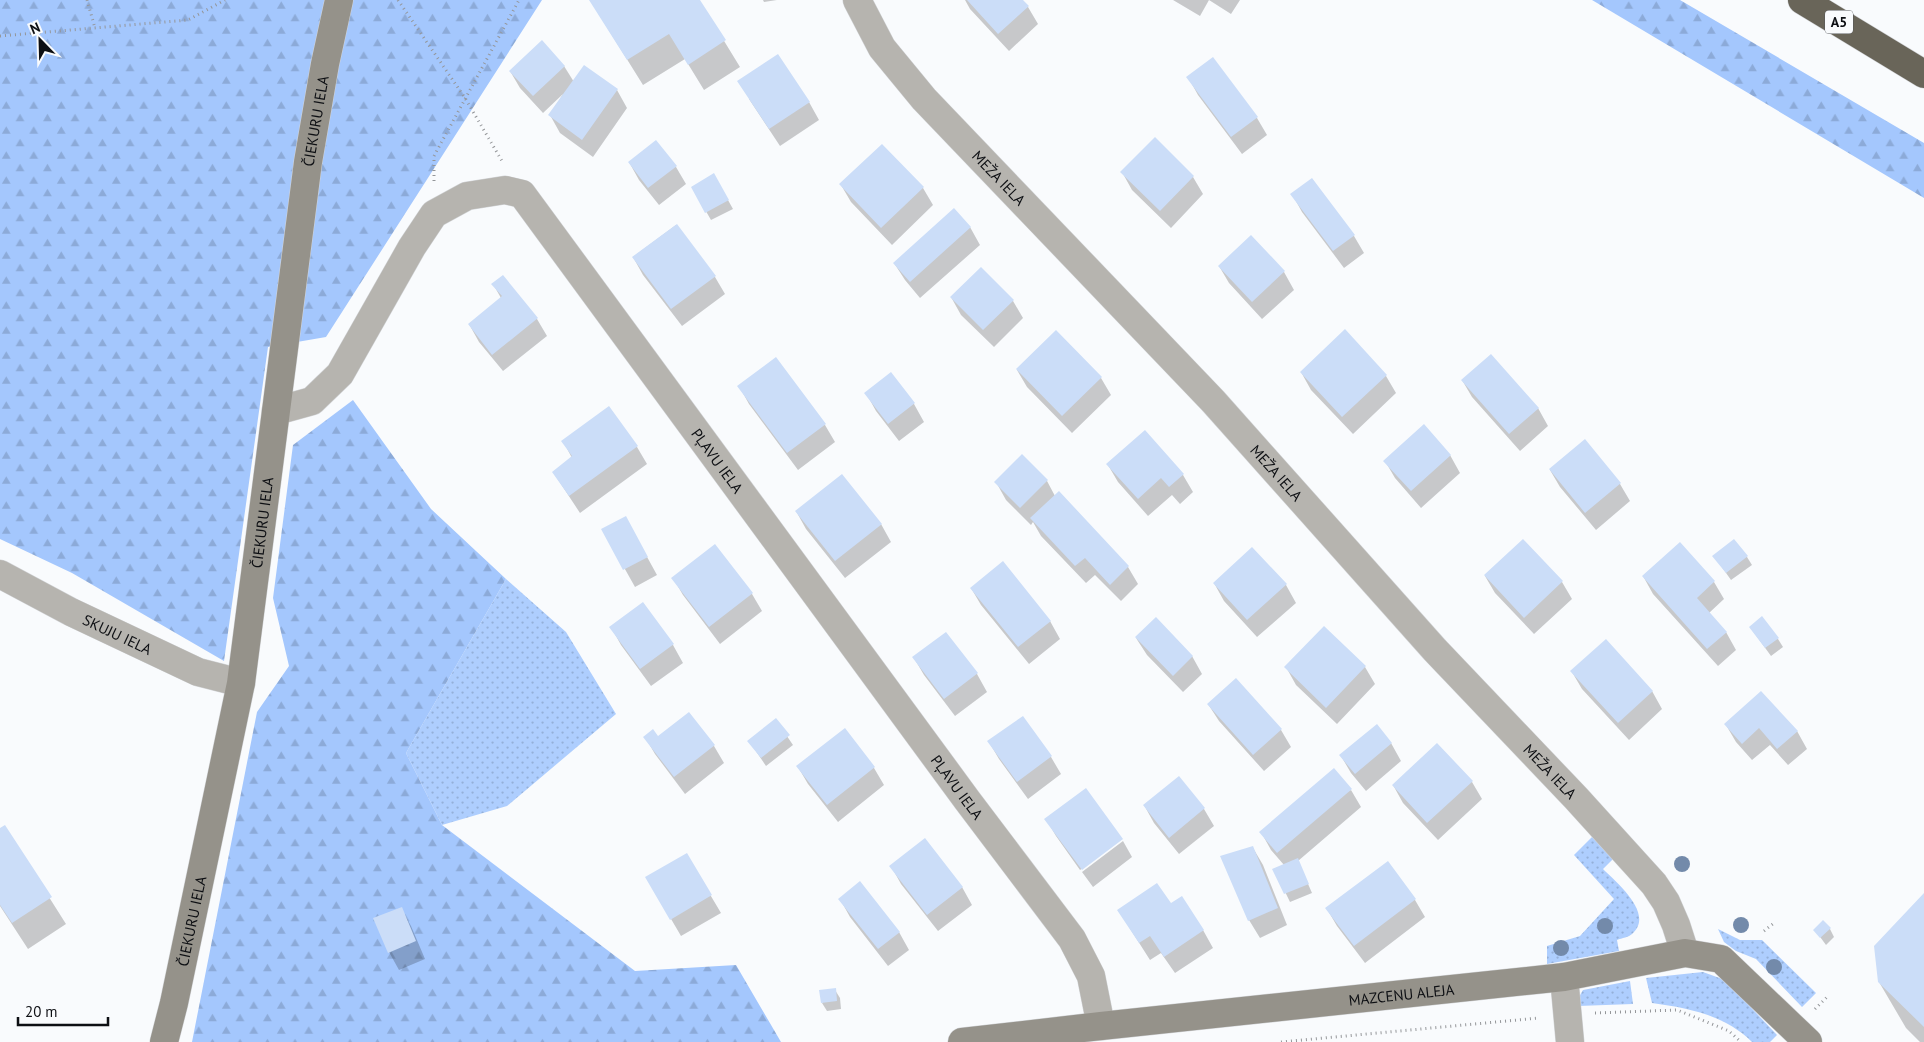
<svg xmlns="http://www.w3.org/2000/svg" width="1924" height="1042" viewBox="0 0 1924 1042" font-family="'PT Sans',sans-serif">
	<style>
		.grass { fill: url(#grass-dots) }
		.forest { fill: url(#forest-firs) }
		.shadow { fill: #0003 }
		.building { fill: #cbddf8 }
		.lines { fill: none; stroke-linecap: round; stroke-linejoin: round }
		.street-casing { stroke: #d3d5d8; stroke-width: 29 }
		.secondary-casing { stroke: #d3d5d8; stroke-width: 29 }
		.highway-casing { stroke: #d3d5d8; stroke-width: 29 }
		.path { stroke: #949699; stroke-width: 3; stroke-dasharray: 1 4; stroke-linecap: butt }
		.street { stroke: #b6b4af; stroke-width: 28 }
		.secondary { stroke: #95928a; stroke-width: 28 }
		.highway { stroke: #696559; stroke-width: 28 }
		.tree { fill: #738aaa }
		.labels { text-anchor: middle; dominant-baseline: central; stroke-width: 4; stroke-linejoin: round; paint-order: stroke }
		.shield { fill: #f9fbfd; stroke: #545659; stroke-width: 1 }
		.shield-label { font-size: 14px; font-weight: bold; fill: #0d0f13 }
		.street-label { font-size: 15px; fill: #0d0f13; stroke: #f9fbfd }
	</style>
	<defs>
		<pattern id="grass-dots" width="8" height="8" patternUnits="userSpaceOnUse" patternTransform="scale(1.25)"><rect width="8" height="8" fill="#aecefe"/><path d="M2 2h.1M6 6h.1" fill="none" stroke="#94b0d9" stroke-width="1.8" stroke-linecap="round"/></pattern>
		<pattern id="forest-firs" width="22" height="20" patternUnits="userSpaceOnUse" patternTransform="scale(1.25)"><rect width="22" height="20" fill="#a4c7fd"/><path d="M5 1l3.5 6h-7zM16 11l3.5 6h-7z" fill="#8caad8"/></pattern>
	</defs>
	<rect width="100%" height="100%" fill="#f9fbfd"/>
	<path class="grass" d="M506,579L566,632L616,714L507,806L442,825L406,753Z
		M1592,837L1613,859L1603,869C1617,883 1655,914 1632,934C1629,937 1622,938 1617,940L1619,951L1547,964V946L1580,936L1614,899L1574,855Z
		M1718,929L1740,940H1762L1816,993L1802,1007L1756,959L1736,951L1724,942Z
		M1703,972L1725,980L1777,1035L1770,1042H1752C1725,1015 1688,1008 1652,1003L1646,978Z
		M1630,981L1633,1004L1578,1006L1579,997L1583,990Z"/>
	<path class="forest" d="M0,0H542L326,337L268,347L224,661L72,573L0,539Z
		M1592,0H1680L1924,143V198Z
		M353,400L431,509L506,579L406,753L442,825L635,971L736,965L781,1042H192L257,712L289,666L273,598L293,445Z"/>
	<path class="shadow" d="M590,0H699L740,67L704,90L685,59L643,85Z
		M763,0H777L764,2Z
		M965,0H1021L1028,7L1038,24L1009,51L970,9Z
		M1173,0H1240L1231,14L1209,0L1200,16Z
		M1213,59L1257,118L1267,135L1242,154L1198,95L1188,77Z
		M564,66L574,82L584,67L617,90L627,108L593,157L560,133L550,115L563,94L543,113L520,88L510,71Z
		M749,99L809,102L819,120L780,146Z
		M882,145L923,188L933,205L892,245L851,202L841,185Z
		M629,162L676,167L686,184L659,205L639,180Z
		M1122,172L1193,177L1203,194L1171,228L1132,190Z
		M714,175L733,209L711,220L692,187Z
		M1312,179L1354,236L1364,253L1344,268L1302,212L1292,194Z
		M676,225L715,277L725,294L682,326L643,275L633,257Z
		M970,227L980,245L920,298L905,280L894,263Z
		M1251,237L1284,272L1294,290L1262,319L1229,283L1219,266Z
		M493,284L537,319L547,336L503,371L479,342L469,324L501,298Z
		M951,297L1013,301L1023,318L994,347L961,315Z
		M1345,331L1386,376L1396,393L1353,434L1311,390L1301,372Z
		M1017,370L1101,378L1111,395L1072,433L1027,387Z
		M891,374L914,404L924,422L899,441L876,411L866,393Z
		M1462,380L1538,408L1548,426L1520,451L1472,397Z
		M739,386L825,425L835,442L798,470L749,404Z
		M609,407L637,447L647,464L580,513L553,472L572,458L563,441Z
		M1584,441L1620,484L1630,501L1596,530L1560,487L1550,470Z
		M1450,455L1460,473L1421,508L1395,478L1385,461Z
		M1022,456L1047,481L1055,496L1058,493L1128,567L1138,584L1121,601L1095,575L1086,583L1041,536L1033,522L1031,525L1006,500L996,482Z
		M1108,465L1183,475L1193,492L1180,504L1172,495L1148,516L1118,482Z
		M796,511L881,524L891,542L845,578L806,529Z
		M603,530L635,535L657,575L635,587Z
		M1680,543L1714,582L1724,599L1709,613L1726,632L1736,650L1718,666L1653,594L1643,576Z
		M715,546L752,594L762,611L720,644L683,595L673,578Z
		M1714,556L1747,557L1752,565L1731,580Z
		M1485,576L1562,582L1572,599L1534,634L1495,593Z
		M1214,583L1286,585L1296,603L1257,637L1224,601Z
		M971,588L1050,621L1060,639L1029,664L981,605Z
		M643,603L673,645L683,663L651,686L621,645L611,627Z
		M1750,627L1778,639L1783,647L1771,656Z
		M1324,628L1365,667L1375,684L1337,724L1296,685L1286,667Z
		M946,633L977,674L987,692L955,716L924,675L914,658Z
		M1136,638L1192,656L1202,674L1183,692L1147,655Z
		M1572,672L1652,691L1662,709L1629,740L1582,689Z
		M1236,680L1281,730L1291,747L1264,771L1219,721L1208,704Z
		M689,713L714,746L724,763L685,794L655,754L645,737H658Z
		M1023,718L1051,757L1061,774L1028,799L999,759L989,742Z
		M776,720L793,745L766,766L749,741Z
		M1726,725L1797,731L1807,749L1788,765L1770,745L1752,760L1736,742Z
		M845,730L874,768L884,785L838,822L808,784L798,767Z
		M1391,743L1401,761L1366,791L1351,773L1341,756Z
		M1472,782L1482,799L1438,840L1403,803L1393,785Z
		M1351,790L1361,807L1298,861L1312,893L1290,902L1274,869L1284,865L1271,850L1261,832Z
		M1144,805L1204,809L1214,826L1179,854L1154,823Z
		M1046,819L1122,839L1080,870L1056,836Z
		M4,826L66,924L28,949L0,906V829Z
		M1123,841L1132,857L1093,887L1082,872Z
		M1253,848L1263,865L1287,925L1260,938L1249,920Z
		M686,854L721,913L681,936L657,895Z
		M1387,863L1415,900L1425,917L1365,963L1337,926L1327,909Z
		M891,866L962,887L972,905L938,931L901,884Z
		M1924,895V1042H1920L1906,1028L1879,982Z
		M840,899L899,932L909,950L888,966L850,917Z
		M1170,905L1203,930L1213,948L1175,973L1161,953L1150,960L1129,927Z
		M401,908L411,926L425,959L399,970L389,952Z
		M1830,929L1834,937L1826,945L1815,930Z
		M835,990L840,998L841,1009L827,1011L822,1003Z"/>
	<path class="building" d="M589,0H700L726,40L688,65L669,34L627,60Z
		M967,0H1023L1029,6L998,34Z
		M542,40L565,66L533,96L509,71Z
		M778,54L810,102L769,129L737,81Z
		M1213,57L1258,117L1231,137L1186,77Z
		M584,65L618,89L582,140L548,115Z
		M1155,137L1194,176L1160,211L1120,172Z
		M656,140L677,166L648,188L628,162Z
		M882,144L924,187L881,228L839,184Z
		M714,173L729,200L705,213L691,187Z
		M1312,178L1355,235L1333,251L1290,194Z
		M954,208L971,227L910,282L893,263Z
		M677,224L716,276L671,309L632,257Z
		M1251,235L1285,271L1252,302L1218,266Z
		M981,267L1014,300L983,330L950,297Z
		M503,275L538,318L492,355L468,324L502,296L491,284Z
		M1345,329L1387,375L1342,417L1300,372Z
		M1056,330L1102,377L1062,416L1016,369Z
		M1491,354L1539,408L1509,434L1461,380Z
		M776,357L826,424L787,453L737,386Z
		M891,372L915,403L888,424L864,393Z
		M609,406L638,446L569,496L552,472L572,456L561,441Z
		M1424,424L1451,455L1411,491L1383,461Z
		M1145,430L1184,474L1169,487L1161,478L1138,499L1106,464Z
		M1585,439L1621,483L1585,513L1549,469Z
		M1022,454L1048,480L1020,508L994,482Z
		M842,474L882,524L835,561L795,511Z
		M1059,491L1129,566L1110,585L1085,558L1075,566L1030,518Z
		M626,516L648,557L623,570L601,529Z
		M1523,539L1563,581L1524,618L1484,575Z
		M1734,539L1748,556L1726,573L1712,556Z
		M1680,542L1715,581L1697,598L1727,632L1707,649L1642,576Z
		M715,544L753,593L709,627L671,578Z
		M1252,547L1287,584L1247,620L1213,583Z
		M1003,561L1051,621L1018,647L970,588Z
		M643,602L674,644L640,669L609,627Z
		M1762,616L1779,638L1765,648L1749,627Z
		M1156,617L1193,656L1173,676L1135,637Z
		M1324,626L1366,666L1326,708L1284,667Z
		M946,632L978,673L944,699L912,657Z
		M1606,639L1653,691L1618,723L1570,671Z
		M1236,678L1282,729L1253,755L1207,704Z
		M1761,691L1798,731L1777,749L1759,728L1742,744L1724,724Z
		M689,712L715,745L674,777L643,737L653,729L658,736Z
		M1023,716L1052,756L1017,782L987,741Z
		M776,718L790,735L761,758L747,741Z
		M1377,724L1392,743L1355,774L1339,755Z
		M845,728L875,767L827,805L796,766Z
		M1437,743L1473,781L1427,823L1392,785Z
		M1334,768L1352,789L1277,853L1259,832Z
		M1179,776L1205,808L1169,838L1143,805Z
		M1086,788L1123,839L1082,870L1044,819Z
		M5,825L52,897L12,923L0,905V828Z
		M925,838L963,887L927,915L889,866Z
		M1253,846L1278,908L1248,921L1220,856Z
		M687,853L712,895L670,920L645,877Z
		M1298,858L1309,884L1284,894L1272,869Z
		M1388,861L1416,899L1354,946L1325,908Z
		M860,881L900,932L878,949L838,899Z
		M1157,883L1171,903L1182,896L1204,930L1164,957L1150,936L1139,943L1117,910Z
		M1924,893V1027L1878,982L1874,946Z
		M402,907L416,941L388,953L373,918Z
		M1823,920L1831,928L1820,938L1813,930Z
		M836,988L837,1001L821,1003L819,990Z"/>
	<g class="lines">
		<defs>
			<g id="street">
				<path id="s1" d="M857,0L882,48L924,99L1213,401L1435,650L1576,798L1654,884L1666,902L1676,925L1685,953"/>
				<path id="s2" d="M276,411L312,401L340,374L412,247L434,214L467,196L505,190L522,194L967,800L1072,939L1091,976L1101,1026"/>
				<path id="s3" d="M0,574L71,612L198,672L241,683"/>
				<path d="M1564,977L1570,1042"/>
			</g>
			<g id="secondary">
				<path id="s4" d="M164,1042L174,1003L241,683L308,162L325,64L339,0"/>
				<path id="s5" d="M962,1042L1101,1026L1564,977L1685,953L1721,959L1808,1042"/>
			</g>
			<path id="highway" d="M1802,0L1924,74"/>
		</defs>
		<use href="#street" class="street-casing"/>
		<use href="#secondary" class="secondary-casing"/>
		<use href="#highway" class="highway-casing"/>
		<path class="path" d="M87,0L95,28
			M398,0L465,98L502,161
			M0,36L188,20L225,0
			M434,181V156L519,0
			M1764,931L1774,923
			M1815,1009L1829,995
			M1595,1013L1677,1010L1729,1031L1741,1042
			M1281,1042L1539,1018"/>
		<use href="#street" class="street"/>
		<use href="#secondary" class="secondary"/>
		<use href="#highway" class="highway"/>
	</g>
	<g class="tree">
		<circle cx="1682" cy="864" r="8"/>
		<circle cx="1741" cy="925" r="8"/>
		<circle cx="1605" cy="926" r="8"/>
		<circle cx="1561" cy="948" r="8"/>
		<circle cx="1774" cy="967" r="8"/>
	</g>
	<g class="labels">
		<rect class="shield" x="1825" y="10.5" width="28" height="23" rx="4"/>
		<g class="shield-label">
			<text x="1839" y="22">A5</text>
		</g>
		<g class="street-label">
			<text stroke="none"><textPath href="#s4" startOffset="934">ČIEKURU IELA</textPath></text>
			<text stroke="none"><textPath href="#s1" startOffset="229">MEŽA IELA</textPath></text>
			<text stroke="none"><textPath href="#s2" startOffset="686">PĻAVU IELA</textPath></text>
			<text stroke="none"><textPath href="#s1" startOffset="634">MEŽA IELA</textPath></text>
			<text stroke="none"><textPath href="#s4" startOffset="529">ČIEKURU IELA</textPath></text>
			<text stroke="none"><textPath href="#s3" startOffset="132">SKUJU IELA</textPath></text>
			<text stroke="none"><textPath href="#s1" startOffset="1039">MEŽA IELA</textPath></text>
			<text stroke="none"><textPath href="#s2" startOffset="1091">PĻAVU IELA</textPath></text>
			<text stroke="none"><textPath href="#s4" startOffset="124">ČIEKURU IELA</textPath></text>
			<text stroke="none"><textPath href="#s5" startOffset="442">MAZCENU ALEJA</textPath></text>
		</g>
	</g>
	<g transform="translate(40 40) rotate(337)" stroke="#f9fbfd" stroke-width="4" paint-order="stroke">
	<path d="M0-4L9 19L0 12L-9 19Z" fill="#0d0f13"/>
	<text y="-8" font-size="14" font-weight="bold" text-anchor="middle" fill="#0d0f13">N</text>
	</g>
	<path d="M18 1017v8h90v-8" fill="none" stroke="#0d0f13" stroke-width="2.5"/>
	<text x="25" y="1017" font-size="15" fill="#0d0f13" stroke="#f9fbfd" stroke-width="4" paint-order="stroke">20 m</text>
</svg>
